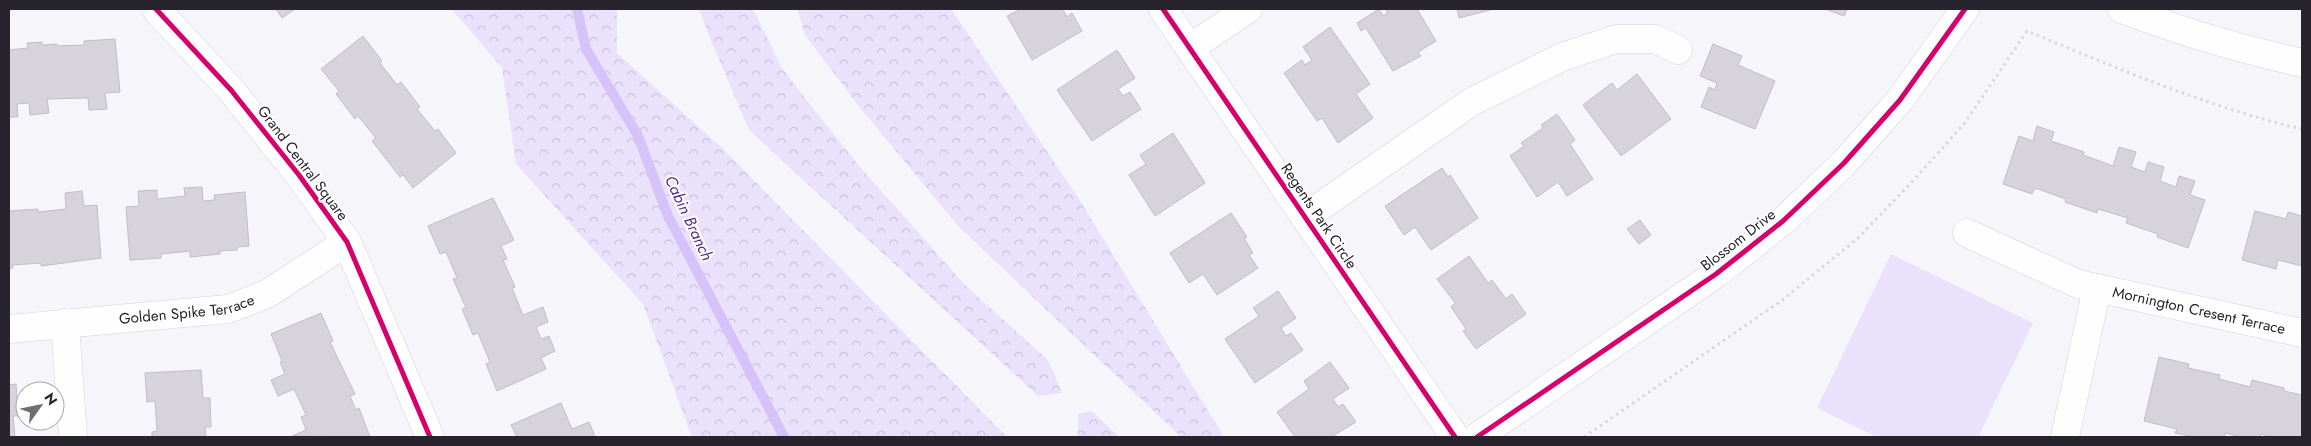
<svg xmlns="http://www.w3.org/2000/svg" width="2311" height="446" viewBox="0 0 2311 446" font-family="Jost,sans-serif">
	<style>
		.green { fill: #eae2fc }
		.forest { fill: url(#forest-crowns) }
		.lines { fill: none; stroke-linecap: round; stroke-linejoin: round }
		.stream { stroke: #d5c2f8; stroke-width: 10 }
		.building { fill: #d6d3db; stroke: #c1bfc6 }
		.minor-casing { stroke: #d4d2da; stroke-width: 29 }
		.path { stroke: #d9d8db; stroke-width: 3; stroke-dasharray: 2.5 4; stroke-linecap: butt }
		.minor { stroke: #fefefe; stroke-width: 28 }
		.cycleway-casing { stroke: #fff; stroke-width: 8 }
		.cycleway { stroke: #d6006c; stroke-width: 5 }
		.labels { text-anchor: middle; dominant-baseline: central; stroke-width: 4; stroke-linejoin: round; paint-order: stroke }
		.street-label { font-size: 15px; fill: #28242e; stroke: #fff }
		.water-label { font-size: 16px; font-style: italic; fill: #552f85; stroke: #fff }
	</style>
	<defs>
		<pattern id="forest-crowns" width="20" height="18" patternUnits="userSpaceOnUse" patternTransform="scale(1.25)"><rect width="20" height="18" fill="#eae2fc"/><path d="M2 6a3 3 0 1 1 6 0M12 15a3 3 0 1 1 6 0" fill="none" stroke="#c9c2d8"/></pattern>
	</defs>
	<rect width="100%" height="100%" fill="#f6f5fa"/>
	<path class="green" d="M1891,254L2033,323L1978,437H1877L1817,408Z"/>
	<path class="forest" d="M452,9H617V53L721,147L1007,437H692L643,304L516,164L502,68Z
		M699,9H753L782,68L808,102L860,167L966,286L1048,360L1062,393L1038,396L749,130L707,31Z
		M797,9H951L1079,199L1224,437H1181L958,226L861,109L805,35Z
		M1092,411L1117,435L1118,437H1078V414Z"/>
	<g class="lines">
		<path class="stream" d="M577,9L586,49L638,136L668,216L784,437"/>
	</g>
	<path class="building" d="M276,9H295L282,18Z
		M1021,9H1065L1063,10L1067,17L1072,13L1082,31L1032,60L1007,16Z
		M1379,9L1383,16L1388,13L1385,9H1417L1436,41L1418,52L1421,56L1393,71L1366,28L1361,31L1357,23Z
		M1457,9H1494L1459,18Z
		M1825,9H1847L1844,16Z
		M1330,27L1370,84L1356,94L1373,118L1338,143L1322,118L1317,121L1284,73L1302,60L1305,65L1312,60L1303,47Z
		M363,36L382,61L380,63L397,85L401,82L420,107L417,109L435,131L438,129L456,153L413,188L403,175L400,177L372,141L376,138L358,116L355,119L336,94L339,91L321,69Z
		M115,39L120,92L105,93L107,109L89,110L88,98L47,99L49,113L30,115L29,103L17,104L18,117H9V50L28,48L27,43L42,42V45L57,44V46L84,45V41Z
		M1713,44L1742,56L1738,65L1775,81L1755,129L1701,107L1709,87L1715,90L1717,83L1700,76Z
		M1117,50L1135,78L1118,89L1123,96L1130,92L1141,109L1092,141L1057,90Z
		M1637,74L1671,119L1621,156L1583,105L1612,83L1617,90Z
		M1557,114L1575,140L1570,144L1593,179L1567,196L1558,182L1537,197L1510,156L1524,146L1521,143L1543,128L1541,125Z
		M2037,126L2054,132L2051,141L2084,152L2083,155L2113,166L2119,147L2136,152L2131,167L2145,172L2148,162L2164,167L2160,181L2176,187L2179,176L2195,181L2190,195L2205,200L2188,248L2157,237L2158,234L2126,223L2128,218L2098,209L2097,213L2065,202L2066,199L2035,188L2032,194L2003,184L2019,136L2033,141Z
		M1173,133L1205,183L1155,216L1129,175L1146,164L1140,155Z
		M1442,168L1448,177L1450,175L1478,218L1431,250L1415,227L1404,235L1385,206Z
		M202,187L203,201L215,200L214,195L245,192L249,246L237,247V250L220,251V254L190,257V251L161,254V258L130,260L126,207L139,206L138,191L157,190V199L185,196L184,188Z
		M82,191L84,206L97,205L101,258L41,266V263L12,265L13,268L9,269V211L38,209V212L66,209L65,193Z
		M493,198L514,240L501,246L507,259L503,260L515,287L512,288L523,315L543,307L548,322L536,327L541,339L549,336L555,351L541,358L546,369L497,391L486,364L490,362L478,333L473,335L462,309L466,308L453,279L457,278L446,252L440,254L428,226Z
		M2255,211L2286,219L2288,212L2302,216V266L2278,260L2276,269L2242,260Z
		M1231,213L1247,237L1244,238L1253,253L1249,255L1258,268L1217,295L1203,274L1189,283L1170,253Z
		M1640,220L1651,235L1639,244L1627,229Z
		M1469,256L1488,283L1492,280L1506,299L1512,294L1526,314L1476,349L1463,331L1466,329L1451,307L1455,303L1437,279Z
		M1278,291L1296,318L1281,328L1286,336L1291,333L1303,350L1255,383L1225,339L1259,316L1253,308Z
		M321,313L333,341L330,342L355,394L350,396L356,410L359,408L370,437L292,436L306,430L301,417L306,415L294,389L278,396L271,380L285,374L280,362L282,361L271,334Z
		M2159,357L2189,364L2188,368L2220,375L2219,379L2250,387L2252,380L2284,388V391L2302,395V437H2272L2261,434L2260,437H2241L2225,433L2224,437H2193L2175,433L2177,429L2144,421Z
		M1330,362L1349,388L1333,399L1338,407L1343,404L1356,422L1331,437H1295L1277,412L1309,389L1304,381Z
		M201,370L203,398H210L211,427H205L206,437H152V432L157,431L155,401L147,402L145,373Z
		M16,384L18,416H13L15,437H9V385Z
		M561,403L572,429L589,422L595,437H517L511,425Z"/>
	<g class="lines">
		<defs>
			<g id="minor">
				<path d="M156,9L231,90L299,175L347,242L430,437"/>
				<path d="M1163,9L1455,437"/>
				<path d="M2122,9C2181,32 2241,49 2302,63"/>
				<path d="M1190,48L1248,9"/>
				<path d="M1305,217L1473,101L1562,57L1616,39H1655L1678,50"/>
				<path id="s1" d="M1967,233L2078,284L2302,333"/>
				<path d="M65,323L73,437"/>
				<path id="s2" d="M9,329L228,309L267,294L347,242"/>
				<path d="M1477,437L1716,274L1783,221L1844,163L1900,100L1965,9"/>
				<path d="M2065,437L2097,288"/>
			</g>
		</defs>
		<use href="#minor" class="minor-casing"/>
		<path class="path" d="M1584,437L1781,301L1857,239L1911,183L1964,124L2027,31C2117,68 2207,107 2302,129"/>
		<use href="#minor" class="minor"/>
		<defs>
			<path id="cycleway" d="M156,9L231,90L299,175L347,242L430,437
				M1163,9L1455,437
				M1477,437L1716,274L1783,221L1844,163L1900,100L1965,9"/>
		</defs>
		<use href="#cycleway" class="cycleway-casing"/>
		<use href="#cycleway" class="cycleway"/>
	</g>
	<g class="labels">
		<g class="street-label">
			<text transform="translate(303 163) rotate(53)">Grand Central Square</text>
			<text transform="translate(1319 216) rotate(56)">Regents Park Circle</text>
			<text transform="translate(1738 240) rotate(-38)">Blossom Drive</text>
			<text stroke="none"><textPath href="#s2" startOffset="179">Golden Spike Terrace</textPath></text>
			<text stroke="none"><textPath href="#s1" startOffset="246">Mornington Cresent Terrace</textPath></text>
		</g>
		<g class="water-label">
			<text transform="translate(689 218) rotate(65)">Cabin Branch</text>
		</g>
	</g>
	<rect width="2311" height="446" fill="none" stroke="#28242e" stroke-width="20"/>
	<g transform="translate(40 406) rotate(57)"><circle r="24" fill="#ffffff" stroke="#a9a7ab"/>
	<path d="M0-4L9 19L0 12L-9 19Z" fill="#706d75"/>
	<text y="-8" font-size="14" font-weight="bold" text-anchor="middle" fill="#28242e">N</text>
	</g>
</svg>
